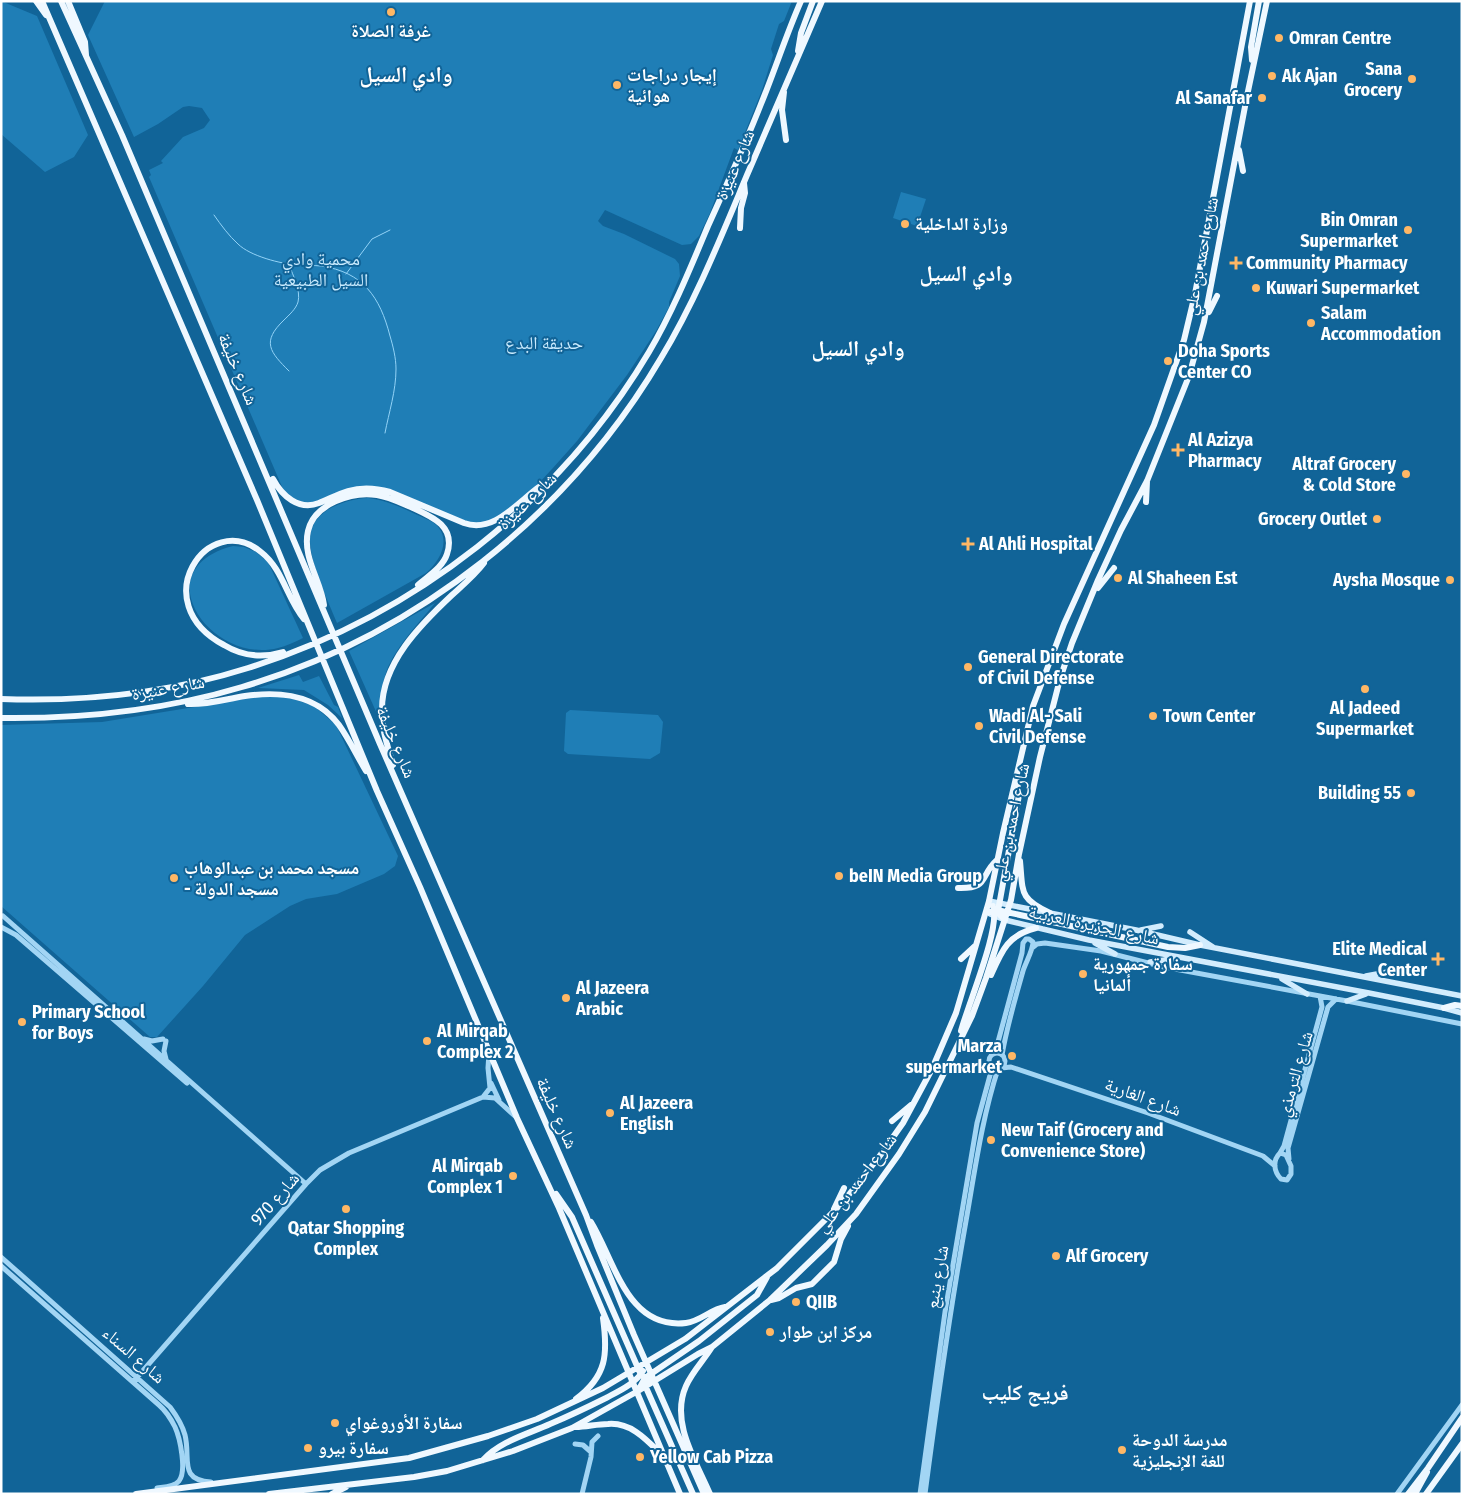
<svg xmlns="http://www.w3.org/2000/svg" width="1463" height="1495" viewBox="0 0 1463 1495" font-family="'Fira Sans Condensed','Noto Naskh Arabic',sans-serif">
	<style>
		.green { fill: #1f7eb6 }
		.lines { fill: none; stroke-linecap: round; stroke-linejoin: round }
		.stream { stroke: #93d3f7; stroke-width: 1 }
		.tertiary { stroke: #a2d5f4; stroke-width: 5 }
		.secondary { stroke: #d2ecfd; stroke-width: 5.5 }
		.primary { stroke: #eff8ff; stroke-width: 6 }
		.poi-dot { fill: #ffb765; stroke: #116498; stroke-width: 2 }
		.labels { text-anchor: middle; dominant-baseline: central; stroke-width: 4; stroke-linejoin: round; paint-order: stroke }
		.poi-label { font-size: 18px; font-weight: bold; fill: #fff; stroke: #116498; text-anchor: start }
		.street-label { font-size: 18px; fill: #fff; stroke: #116498 }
		.park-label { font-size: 18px; fill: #caebfe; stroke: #116498 }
		.district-label { font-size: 22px; font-weight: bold; fill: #fff; stroke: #116498 }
	</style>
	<rect width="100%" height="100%" fill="#116498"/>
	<path class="green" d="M1,1L37,16L88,135L74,157L45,172L1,134Z
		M105,1H792L784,21L779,24L771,49L773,55L762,90L738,150L734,148L710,213L699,236L691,244L682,245L605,210L598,221L603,226L624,234L675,259L679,264L680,276L669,302V307L656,331L627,375L577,441L552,469L539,483L496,519L484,523H470L398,493L321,501L308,504L286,496L149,177L151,175L149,170L163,163L161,161L183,137L204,128L210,120L202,108L189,106L183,107L158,124L134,137L88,35Z
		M901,192L926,199L917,226L893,218Z
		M368,498C384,500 399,506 413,513C419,516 428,519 434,523C453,538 440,561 426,573L337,623C328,601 309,562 310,538C311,510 346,499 368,498Z
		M233,546L244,547L256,552L268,562L303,638C295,642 286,646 278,648C211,665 143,569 233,546Z
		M435,603C419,623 399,643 388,667C382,682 380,700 378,716L349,651Z
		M299,675L303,682L319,676L334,705L338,707L342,718L328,705L304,690L258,688Z
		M256,697H287L314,706L336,725L398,856L395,866L384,874L337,894L306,899L290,906L245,935L203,986L157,1037H150L1,906V725L102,722Z
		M570,710L658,715L663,722L660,753L650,759L568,754L564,751L566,713Z"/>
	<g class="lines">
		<path class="stream" d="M214,215C221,225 229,236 238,244C250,256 281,264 298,265C306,266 313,265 321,266C363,272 380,297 390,336C393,346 396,358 396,369C396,391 389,412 385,433
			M289,265C293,275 301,291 298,302C296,309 289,315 284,320C261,342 270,352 289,371
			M346,274L372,239L390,230"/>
		<path class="tertiary" d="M3,916L306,1184
			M1,927L16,935L187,1083
			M1032,948L1037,944L1045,943L1101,951L1164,967L1347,1001L1462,1024
			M144,1039L152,1041L163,1039
			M989 1061a8 8 0 1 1 16 0a8 8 0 1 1-16 0Z
			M995,1053L1022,953L1023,943L1026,939H1029L1033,942C1033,950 1026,962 1023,971C1015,999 1007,1026 1002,1055
			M166,1059L164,1051L166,1041
			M1001,1068L1011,1067L1148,1113L1263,1156L1275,1166
			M491,1083L499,1100
			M483,1097L490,1088L488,1068L489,1053
			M1280,1153L1284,1146L1322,1007L1320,996
			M1280,1153L1286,1155L1291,1166V1174L1287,1180L1281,1179C1274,1172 1272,1161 1280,1153Z
			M1289,1159L1288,1148L1328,1007L1336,999
			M1,1257L170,1407C176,1415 182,1424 185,1435C191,1459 178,1480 211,1482
			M1,1266L159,1405C166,1411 171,1419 175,1427C180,1438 187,1471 179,1481C174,1487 164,1487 157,1488
			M133,1382L306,1184L320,1170L349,1153L483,1097L495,1098L516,1117
			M575,1444L583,1445L591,1452
			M582,1494L591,1457L592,1442L598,1436
			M920,1494L945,1312L977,1123L992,1068
			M925,1494C937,1402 950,1311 966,1221C975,1170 982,1118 998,1069
			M1397,1494L1462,1405"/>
		<path class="secondary" d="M989,901L1136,930L1200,945L1462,996
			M990,914L1005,920L1089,940L1369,993L1444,1008L1462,1013
			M1141,930L1161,926
			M1190,932L1213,947
			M1095,943L1115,954
			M1150,962L1172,959
			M1366,976L1393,971
			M1282,979L1307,994
			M1347,1001L1366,994"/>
		<path class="primary" d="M36,1L46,15
			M42,1L257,500L377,791L420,887L517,1118L559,1208L680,1494
			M61,1L122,135L380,744L586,1215L597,1245L634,1335L704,1494
			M68,1L85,42L86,55
			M798,51L801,33L813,1
			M1252,60L1251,47L1259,1
			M784,92L782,110L786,140
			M1239,150L1243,171
			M740,228L741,208L745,193L744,183
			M1209,312L1217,296
			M273,479C282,496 299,511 319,503C329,499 338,494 348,491C362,487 376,488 390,492L464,523C493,534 517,503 539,487
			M1146,502L1147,481
			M1098,588L1114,568
			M324,605C321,581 302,557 308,531C314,504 352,491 377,495C390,497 401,503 413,508C433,517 456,527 447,554C443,567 428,576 418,585
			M283,652C263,658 242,656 224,645C144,602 208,509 261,552C283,569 287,599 304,619
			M1,699C83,702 169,693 248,668C414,616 560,502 649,352C672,313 690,269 708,226C726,186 745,145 761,104C775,70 786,35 801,1
			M188,704C207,705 226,699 245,696C280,691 316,694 339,725C349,739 357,756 366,771
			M1,718C82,719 165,710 242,687C416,636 569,514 661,358C696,300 721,237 747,175C772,117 797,59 822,1
			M393,765C388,747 381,728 382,709C382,663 420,625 452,595C463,585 475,575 484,563
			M1020,861C1023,892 1019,899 1050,913
			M958,888C990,889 979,876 997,860
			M986,913L997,910L1168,947L1185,948L1200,945
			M1005,920L1000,915L998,911L1019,795L1016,776
			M961,959L975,946
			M991,975C1002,950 1008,935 1036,928
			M1444,1008L1455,1005L1462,1006
			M961,1031C968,1004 1001,928 993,906
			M892,1121L911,1105
			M556,1194L572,1217L641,1375L648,1380L655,1381
			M834,1209L844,1188
			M591,1222C615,1261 627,1330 686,1323C701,1321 711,1309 725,1307
			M771,1300L779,1298L796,1288L812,1284L834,1262L841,1239L848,1226
			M644,1383L693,1494
			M638,1391L645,1378L699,1341L757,1295L767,1277
			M576,1399C607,1376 608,1354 603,1318
			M576,1427C586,1427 597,1424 608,1424C631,1422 647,1440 662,1455
			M483,1460C500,1441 528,1434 550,1424C569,1416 588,1407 606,1398C619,1391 635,1384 643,1371
			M136,1494L409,1458L488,1436L537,1419L603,1388L685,1339L777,1268L843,1202L879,1157L903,1123L932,1069L956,1013L989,901L1003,833L1033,706L1064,624L1154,425L1184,340L1195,294L1250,1
			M269,1494L414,1477L447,1471L513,1451L572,1428L638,1391L698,1354L712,1347L770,1300L827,1245L856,1214L899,1154L925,1112L972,1016L986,978L1011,900L1019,854L1040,757L1060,679L1072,643L1098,580L1121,530L1147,481L1189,376L1204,322L1247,96L1267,1
			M332,1494L346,1487
			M710,1494C696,1461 670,1422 686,1386C692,1372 704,1360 712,1347
			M1408,1494L1428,1468L1462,1418
			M1415,1494L1427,1472
			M1426,1494L1462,1444"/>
	</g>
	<g class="poi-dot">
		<circle cx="391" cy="12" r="5"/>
		<circle cx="1279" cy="38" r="5"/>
		<circle cx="1272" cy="76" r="5"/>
		<circle cx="1412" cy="79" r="5"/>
		<circle cx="617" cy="85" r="5"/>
		<circle cx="1262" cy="98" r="5"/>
		<circle cx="905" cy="224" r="5"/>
		<circle cx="1408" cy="230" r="5"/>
		<path d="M1233.5 255.5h5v5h5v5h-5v5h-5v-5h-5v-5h5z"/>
		<circle cx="1256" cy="288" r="5"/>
		<circle cx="1311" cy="323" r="5"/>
		<circle cx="1168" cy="361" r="5"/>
		<path d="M1175.5 442.5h5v5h5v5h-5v5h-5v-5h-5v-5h5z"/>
		<circle cx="1406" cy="474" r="5"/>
		<circle cx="1377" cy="519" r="5"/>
		<path d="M965.5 536.5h5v5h5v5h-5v5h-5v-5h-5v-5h5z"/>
		<circle cx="1118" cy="578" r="5"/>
		<circle cx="1450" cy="580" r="5"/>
		<circle cx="968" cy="667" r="5"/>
		<circle cx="1365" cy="689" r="5"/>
		<circle cx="1153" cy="716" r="5"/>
		<circle cx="979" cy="726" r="5"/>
		<circle cx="1411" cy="793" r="5"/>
		<circle cx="839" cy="876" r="5"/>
		<circle cx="174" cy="878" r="5"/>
		<path d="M1435.5 951.5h5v5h5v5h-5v5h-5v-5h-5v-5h5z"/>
		<circle cx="1083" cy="974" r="5"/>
		<circle cx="566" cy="998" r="5"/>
		<circle cx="22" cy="1022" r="5"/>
		<circle cx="427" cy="1041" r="5"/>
		<circle cx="1012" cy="1056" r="5"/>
		<circle cx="610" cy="1113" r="5"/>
		<circle cx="991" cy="1140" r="5"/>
		<circle cx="513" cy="1176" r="5"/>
		<circle cx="346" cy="1209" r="5"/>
		<circle cx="1056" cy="1256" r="5"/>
		<circle cx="796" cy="1302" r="5"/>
		<circle cx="770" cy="1332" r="5"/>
		<circle cx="335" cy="1423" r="5"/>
		<circle cx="308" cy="1448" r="5"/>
		<circle cx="1122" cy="1450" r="5"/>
		<circle cx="640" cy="1457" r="5"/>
	</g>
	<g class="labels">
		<g class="poi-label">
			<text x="391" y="31" text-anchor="middle">غرفة الصلاة</text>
			<text x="1289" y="38">Omran Centre</text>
			<text x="1402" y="69" text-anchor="end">Sana<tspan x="1402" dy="21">Grocery</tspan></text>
			<text x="627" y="75">إيجار دراجات<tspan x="627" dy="21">هوائية</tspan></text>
			<text x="1282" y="76">Ak Ajan</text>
			<text x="1252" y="98" text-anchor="end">Al Sanafar</text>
			<text x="1398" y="220" text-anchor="end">Bin Omran<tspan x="1398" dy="21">Supermarket</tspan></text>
			<text x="915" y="224">وزارة الداخلية</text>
			<text x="1246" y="263">Community Pharmacy</text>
			<text x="1266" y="288">Kuwari Supermarket</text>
			<text x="1321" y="313">Salam<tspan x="1321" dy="21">Accommodation</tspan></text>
			<text x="1178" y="351">Doha Sports<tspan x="1178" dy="21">Center CO</tspan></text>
			<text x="1188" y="440">Al Azizya<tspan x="1188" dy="21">Pharmacy</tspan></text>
			<text x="1396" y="464" text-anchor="end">Altraf Grocery<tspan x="1396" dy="21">&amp; Cold Store</tspan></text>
			<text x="1367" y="519" text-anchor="end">Grocery Outlet</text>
			<text x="979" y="544">Al Ahli Hospital</text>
			<text x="1128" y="578">Al Shaheen Est</text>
			<text x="1440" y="580" text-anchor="end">Aysha Mosque</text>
			<text x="978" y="657">General Directorate<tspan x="978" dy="21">of Civil Defense</tspan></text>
			<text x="1365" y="708" text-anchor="middle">Al Jadeed<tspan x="1365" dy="21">Supermarket</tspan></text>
			<text x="989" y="716">Wadi Al- Sali<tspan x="989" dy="21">Civil Defense</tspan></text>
			<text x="1163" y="716">Town Center</text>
			<text x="1401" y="793" text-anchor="end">Building 55</text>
			<text x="184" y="868">مسجد محمد بن عبدالوهاب<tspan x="184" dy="21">- مسجد الدولة</tspan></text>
			<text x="849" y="876">beIN Media Group</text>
			<text x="1427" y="949" text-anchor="end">Elite Medical<tspan x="1427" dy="21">Center</tspan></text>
			<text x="1093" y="964">سفارة جمهورية<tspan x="1093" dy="21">ألمانيا</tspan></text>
			<text x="576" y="988">Al Jazeera<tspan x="576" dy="21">Arabic</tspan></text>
			<text x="32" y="1012">Primary School<tspan x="32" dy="21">for Boys</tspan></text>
			<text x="437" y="1031">Al Mirqab<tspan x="437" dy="21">Complex 2</tspan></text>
			<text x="1002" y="1046" text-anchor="end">Marza<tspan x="1002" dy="21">supermarket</tspan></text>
			<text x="620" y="1103">Al Jazeera<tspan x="620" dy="21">English</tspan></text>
			<text x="1001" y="1130">New Taif (Grocery and<tspan x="1001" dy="21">Convenience Store)</tspan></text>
			<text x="503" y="1166" text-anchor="end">Al Mirqab<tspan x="503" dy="21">Complex 1</tspan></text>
			<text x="346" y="1228" text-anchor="middle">Qatar Shopping<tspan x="346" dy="21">Complex</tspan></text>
			<text x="1066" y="1256">Alf Grocery</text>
			<text x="806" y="1302">QIIB</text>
			<text x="780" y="1332">مركز ابن طوار</text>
			<text x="345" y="1423">سفارة الأوروغواي</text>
			<text x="1132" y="1440">مدرسة الدوحة<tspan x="1132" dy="21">للغة الإنجليزية</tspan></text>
			<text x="318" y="1448">سفارة بيرو</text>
			<text x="650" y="1457">Yellow Cab Pizza</text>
		</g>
		<g class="street-label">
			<text transform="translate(735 165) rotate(-67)">شارع عنيزة</text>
			<text transform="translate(1201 256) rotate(-79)">شارع احمد بن علي</text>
			<text transform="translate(238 369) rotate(67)">شارع خليفة</text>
			<text transform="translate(527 501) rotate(-44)">شارع عنيزة</text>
			<text transform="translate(168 688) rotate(-10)">شارع عنيزة</text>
			<text transform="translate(396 742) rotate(67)">شارع خليفة</text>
			<text transform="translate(1011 822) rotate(-78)">شارع احمد بن علي</text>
			<text transform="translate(1094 925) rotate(12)">شارع الجزيرة العربية</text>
			<text transform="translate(1295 1074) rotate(-74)">شارع الترمذي</text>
			<text transform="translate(1143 1097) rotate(20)">شارع الغارية</text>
			<text transform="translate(557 1113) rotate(66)">شارع خليفة</text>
			<text transform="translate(856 1183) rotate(-52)">شارع احمد بن علي</text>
			<text transform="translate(275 1199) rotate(-49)">شارع 970</text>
			<text transform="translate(937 1277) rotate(-80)">شارع ينبع</text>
			<text transform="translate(134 1355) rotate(41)">شارع السناء</text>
		</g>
		<g class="park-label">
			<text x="321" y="259">محمية وادي<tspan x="321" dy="21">السيل الطبيعية</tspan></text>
			<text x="544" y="343">حديقة البدع</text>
		</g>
		<g class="district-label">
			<text x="406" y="74">وادي السيل</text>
			<text x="966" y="273">وادي السيل</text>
			<text x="858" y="348">وادي السيل</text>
			<text x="1025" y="1392">فريج كليب</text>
		</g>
	</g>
	<rect width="1463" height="1495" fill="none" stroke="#ffffff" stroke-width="5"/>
</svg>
